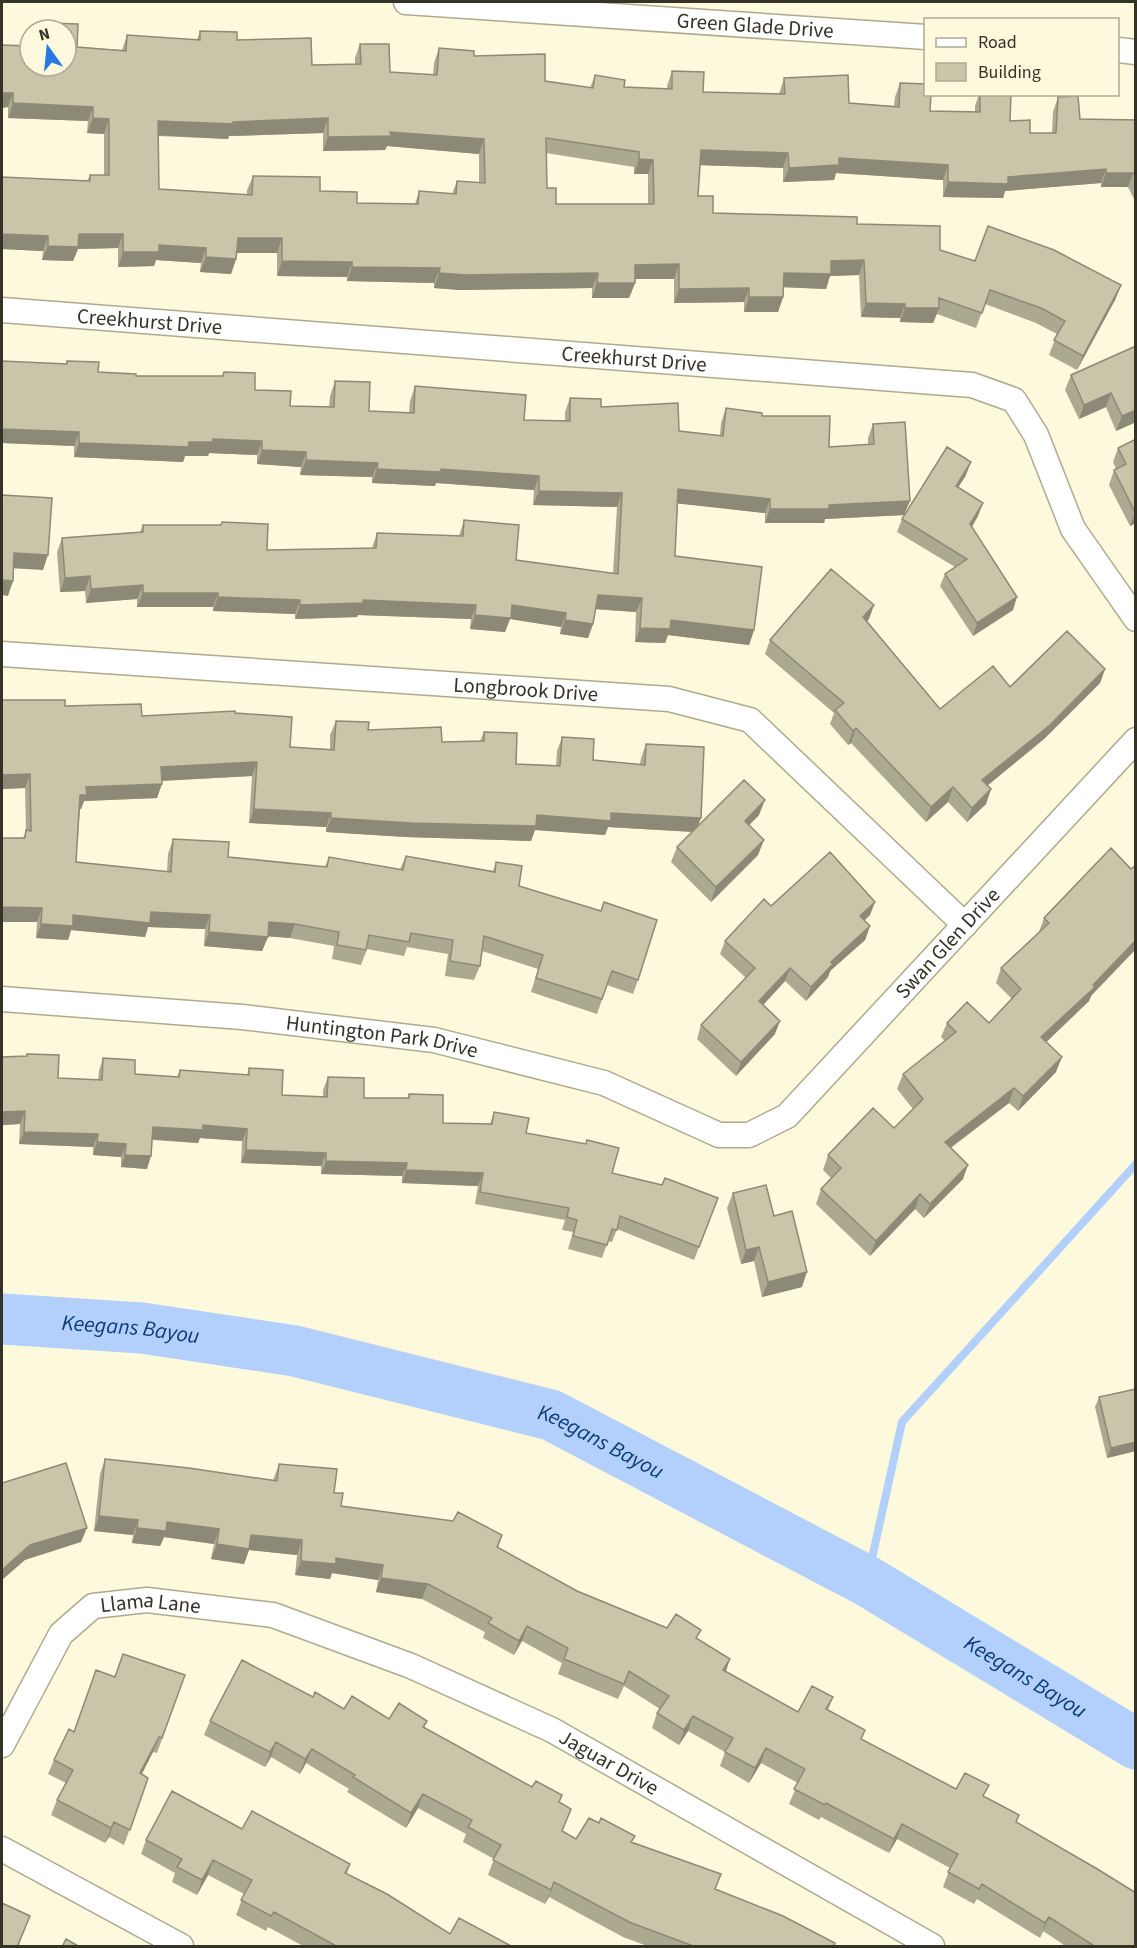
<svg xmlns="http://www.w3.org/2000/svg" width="1137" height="1948" viewBox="0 0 1137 1948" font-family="'Source Sans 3',sans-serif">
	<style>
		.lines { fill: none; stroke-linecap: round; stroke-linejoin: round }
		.stream { stroke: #b2d0fb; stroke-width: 8 }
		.river { stroke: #b2d0fb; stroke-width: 51 }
		.street-casing { stroke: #aeaa8f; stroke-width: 27 }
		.street { stroke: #fff; stroke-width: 24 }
		.wall { fill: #aca991; fill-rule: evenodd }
		.shaded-wall { fill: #8c8a76 }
		.building { fill: #c8c5a9; stroke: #8c8a76; stroke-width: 1.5; fill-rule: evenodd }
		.labels { text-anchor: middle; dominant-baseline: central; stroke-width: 5; stroke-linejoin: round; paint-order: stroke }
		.street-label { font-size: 21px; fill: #353328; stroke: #fdf9dd }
		.water-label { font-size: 22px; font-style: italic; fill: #0d3c79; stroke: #fdf9dd }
	</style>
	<rect width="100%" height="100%" fill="#fdf9dd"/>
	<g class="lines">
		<path class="stream" d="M867,1581L902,1422L1136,1164"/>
		<path class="river" id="s1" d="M2,1319L142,1328L295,1351L551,1415L867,1581L1136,1744"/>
		<defs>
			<g id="street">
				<path id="s2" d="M406,2L926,37"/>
				<path d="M1118,50L1136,52"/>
				<path id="s3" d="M2,310L972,385L1014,400L1036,435L1073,529L1136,619"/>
				<path id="s4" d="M2,654L669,699L750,720L965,925"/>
				<path id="s5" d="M2,999L242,1017L434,1040L604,1083L719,1135H749L787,1116L1136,740"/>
				<path id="s6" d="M2,1745L61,1634L93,1606L147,1600L273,1615L411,1666L552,1730L932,1946"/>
				<path d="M2,1849L181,1946"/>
			</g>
		</defs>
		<use href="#street" class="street-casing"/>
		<use href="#street" class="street"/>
	</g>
	<path class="wall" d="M49,23L78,24L77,47L122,50L127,35L197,40L200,31L237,32V40L311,38L312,65L355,64V58L360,44H389L390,72L433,75L434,63L439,48L474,51V56L545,54V81L590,88L595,75L625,80L624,87L667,89V86L672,71L704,72L703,92L779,94L784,78L848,75L849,103L894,106L895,97L900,83L926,84V94H931L930,111L975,112V106L979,94H1011L1010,121L1030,120V133H1052L1053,112L1058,97L1078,96L1080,119L1136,120V203L1128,187H1101V183L1005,191L1003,198L943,197V180L836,173L834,180L783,182V168L700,165L698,196H713V213L857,217V224L940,226V250L975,261L988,226L1054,250L1121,285L1115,300L1077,370L1049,355L1057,334L1036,323L985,304L976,328L937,314L933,323L900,322V318L861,317L859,275L830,276L826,289L784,287L783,297L778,312H744V302L674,303V279H635V283L629,298H592V288L460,290L434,288V283L347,281V277L277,276V253H237L236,259L231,274L200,272L201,263L156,260L154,266L118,267V248L78,249L73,261L42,260L43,251L2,249V177L87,181L90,175H104V134L87,133L88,121L8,118V107L2,108V45L30,46V66H66V30H47ZM323,133V151L385,150L387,146L479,154V183L457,181L452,194L419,191L415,204L357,203V192L320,191V177L253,176L247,190V195L159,189L158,136L228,139L229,136ZM546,153L634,167V174H648V204H556V188H547Z
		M1136,346V422L1116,431L1106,407L1079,419L1065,390L1071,375Z
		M2,361L66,364L67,361L98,372L136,376H222L224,372L255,390L290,406L329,407L330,396L335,381L369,411L409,413L410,401L415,386L524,420H565V412L570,398L679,431L720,435L721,423L726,408L762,416L829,447L868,444V438L873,424L904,515L966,475L958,487L978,516L972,527L1013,610L973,636L940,586L945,574L955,567L897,532L902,519L904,515L825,519L824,523H765V513L678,503L675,556L754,630L749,645L668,635L665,643L635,642L636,612L596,609L593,624L588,638L560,634L561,627L510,619L505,632L470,629L471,619L358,615L357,617L295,619V614L213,611V607H137V599L86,603L85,591L60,592L57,552L62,538L140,532L143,525H221L222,522L267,550L372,548L377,533L459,536L464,520L516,560L613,573L617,507L533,505L534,490L436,483L435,486L372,483V477L300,475L301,467L257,464V455L209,453L208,456H185L183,462L74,457V446L2,443Z
		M1136,439V523L1130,526L1109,485L1114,470L1116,469L1113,462L1118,448Z
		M869,619L867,621L940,709L1010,687L1105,669L1100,683L1044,739L987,786L991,789L986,804L967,822L948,802L926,822L851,743L848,745L830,724L834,713L765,654L770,640Z
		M2,700L142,716L235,713L290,747L330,749V735L336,721L368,730L442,742L480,741L484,732L516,764L556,765L557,751L562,737L593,760L640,764L641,758L646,744L698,826L759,815L749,825L758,855L711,902L671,862L677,847L692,832L608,827L605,835L535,830L531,841L406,837L326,832V827L249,823L252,776L162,781L157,798L84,801L81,809H80L76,862L167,872L168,854L173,839L228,857L325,867L329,857L400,869L406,856L493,871L496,862L519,886L638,980L633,994L607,985L597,1014L531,992L538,969L482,951L480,966L474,980L445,976L448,954L407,947L404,956L367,949L361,965L332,959L334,946L290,938L268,936L262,951L204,946L205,929L148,927L145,937L71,930L68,940L36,938L37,922H2V838H23L26,831L25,788L2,789Z
		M1096,863L1091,996L1089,1001L1046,1042L1056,1072L1018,1111L1009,1103L951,1148L963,1179L924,1218L915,1209L870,1256L816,1204L821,1189L831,1178L823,1170L828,1155L894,1128L913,1109L897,1089L903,1074L945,1041L941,1037L947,1023H989L1012,999L996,983L1001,968L1039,932L1044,918Z
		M771,906L870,915L864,921L870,926L865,940L830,971L828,977L806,1001L785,981L763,1005L775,1034L736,1076L697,1039L701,1025L746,978L720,954L725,941Z
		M27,1054L58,1078L98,1080L99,1071L103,1058L135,1074L177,1077L180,1070L247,1075L249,1068L282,1095L323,1097V1090L328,1077L364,1098H408L409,1094L443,1123L490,1124L494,1112L526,1133L612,1173L718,1198L694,1260L617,1229L612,1242L608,1241L602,1258L568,1249L573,1232L562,1230L565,1220L475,1204L478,1186L402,1183V1176L321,1174V1166L241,1163L242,1141L200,1138L198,1143L152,1140L147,1169L121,1167V1157L93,1155V1147L19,1144L20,1124L2,1125V1057L27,1056Z
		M733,1193L774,1216L802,1287L762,1297L754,1261L741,1264L727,1208Z
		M1136,1389V1451L1107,1458L1095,1407L1099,1397Z
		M105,1459L273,1480L279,1464L334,1493L341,1506L502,1535L498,1548L577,1591L667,1628L698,1639L726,1671L798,1712L833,1697L828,1710L862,1739L956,1789L985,1797L1017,1822L1136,1947H1067L1043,1931L1040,1938L977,1899L974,1904L943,1887L950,1868L897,1839L889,1853L821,1817L819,1820L789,1804L798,1783L761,1763L749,1783L720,1766L725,1752L688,1731L679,1745L652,1728L657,1713L660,1709L624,1686L618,1699L558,1674L562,1663L522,1641L514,1655L483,1638L485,1632L422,1599L376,1592L378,1580L332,1573L330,1579L295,1575L297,1555L249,1550L244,1564L211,1559L214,1544L164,1537L160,1546L132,1543L133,1535L94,1531L100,1474Z
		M185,1675L157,1753L153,1752L142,1774L148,1778L124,1845L109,1837L105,1843L51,1815L57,1800L66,1783L48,1774L54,1760L115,1677Z
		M313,1697L344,1709L389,1719L427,1721L424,1728L559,1803L563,1831L576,1839L632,1842L715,1889L835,1943L834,1947H650L623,1937L549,1897L545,1904L488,1875L494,1859L463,1842L466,1834L418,1808L406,1828L347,1792L349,1789L306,1763L300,1774L271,1757L265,1767L204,1735L210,1721Z
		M242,1829L350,1864L347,1874L450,1934L513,1947H305L268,1927L266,1931L236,1915L244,1894L208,1875L197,1895L172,1882L175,1873L141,1854L146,1840Z"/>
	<path class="shaded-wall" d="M2,93H13L8,107L2,108Z
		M13,103L93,107L88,121L8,118Z
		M93,118L109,119L104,134L87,133Z
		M328,118L323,133L229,136L228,139L153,135L158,121L233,122Z
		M390,132L484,139L479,154L387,146L385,150L323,151L328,137Z
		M701,150L788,153L783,168L695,165Z
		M839,158L948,165L943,180L836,173L834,180L783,182L789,168Z
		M639,159L653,160L648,174H634Z
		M1106,169L1101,183L1005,191L1003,198L943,197L948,182Z
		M1106,173H1133L1128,187H1101Z
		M2,234L48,236L43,251L2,249Z
		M79,234H123L118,248L78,249L73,261L42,260L48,246Z
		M238,238H282L277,253H232Z
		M159,245L206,248L201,263L156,260L154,266L118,267L123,252Z
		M206,257L236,259L231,274L200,272Z
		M864,260L859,275L830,276L826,289L778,287L784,273L831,261Z
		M282,261L352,262L347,277L277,276Z
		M679,264L674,279H629L635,265Z
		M352,267L440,268L434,283L347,281Z
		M439,273H598L592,288L460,290L434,288Z
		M597,283H635L629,298H592Z
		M1121,285L1115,300L1077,370L1083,356Z
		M749,288L744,302L674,303L679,289Z
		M749,297H783L778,312H744Z
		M866,303L905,304L900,318L861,317Z
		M905,308H939L933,323L900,322Z
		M1111,393L1106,407L1079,419L1084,405Z
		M1136,410V422L1116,431L1122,416Z
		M2,429L79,432L74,446L2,443Z
		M213,439L262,441L257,455L209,453L208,456H185L183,462L74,457L79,443L189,442Z
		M262,450L306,452L301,467L257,464Z
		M306,460L378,463L372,477L300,475Z
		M971,462L966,475L951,499L956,486Z
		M377,469H441L539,476L534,490L436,483L435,486L372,483Z
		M678,489L770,499L765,513L673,503Z
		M539,491L622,493L617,507L533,505Z
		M910,501L904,515L825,519L824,523H765L770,509Z
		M983,503L978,516L965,537L970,524Z
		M1136,511V523L1130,526Z
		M14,553L48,555L43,570L9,568Z
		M90,576L85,591L60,592L65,578Z
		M2,580L13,581L8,596L2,595Z
		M143,585L137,599L86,603L91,589Z
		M143,593H218L213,607H137Z
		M598,595L642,598L636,612L593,609Z
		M218,597L300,600L295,614L213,611Z
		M1017,597L1013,610L973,636L977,623Z
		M363,600L476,605L471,619L358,615L357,617L295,619L300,605Z
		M512,605L566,613L561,627L510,619L505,632L470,629L475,615Z
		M874,605L869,619L858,632L863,617Z
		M565,620L593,624L588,638L560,634Z
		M671,620L754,630L749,645L668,635L665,643L635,642L640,628Z
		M1105,669L1100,683L1044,739L977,794L982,780Z
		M856,728L851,743L848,745L853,731Z
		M257,762L252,776L156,781L161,767Z
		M30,774L25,788L2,789V775Z
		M162,784L157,798L84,801L81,809H75L80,795L86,787Z
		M953,787L948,802L926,822L931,807Z
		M991,789L986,804L967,822L972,808Z
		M765,800L759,815L739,835L745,821Z
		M254,809L331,813L326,827L249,823Z
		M611,813L701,818L696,832L608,827L605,835L535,830L531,841L406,837L326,832L331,818L537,815Z
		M764,840L758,855L711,902L716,887Z
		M875,902L870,915L855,929L860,916Z
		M2,907L42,908L37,922H2Z
		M151,912L210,915L205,929L148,927L145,937L71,930L68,940L36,938L41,924L73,915Z
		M269,922L295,924L290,938L264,936Z
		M870,926L865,940L830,971L828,977L806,1001L811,987L831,962Z
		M209,932L268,937L262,951L204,946Z
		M1136,940V949L1091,996L1089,1001L1036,1052L1041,1037L1093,985Z
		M790,968L785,981L754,1015L759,1001Z
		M780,1021L775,1034L736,1076L741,1062Z
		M1062,1057L1056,1072L1018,1111L1023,1096Z
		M1014,1088L1009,1103L939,1156L945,1142Z
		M25,1111L20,1124L2,1125V1112Z
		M203,1125L247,1129L242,1141L200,1138L198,1143L149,1139L153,1127Z
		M24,1132L98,1134L93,1147L19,1144Z
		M97,1142L126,1144L121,1157L93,1155Z
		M246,1150L326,1153L321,1166L241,1163Z
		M125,1155L151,1156L147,1169L121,1167Z
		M326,1161L407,1163L402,1176L321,1174Z
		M968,1165L963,1179L924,1218L930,1204Z
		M406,1170L483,1173L478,1186L402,1183Z
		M920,1194L915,1209L870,1256L876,1241Z
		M759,1247L754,1261L741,1264L746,1250Z
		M807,1272L802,1287L762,1297L768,1282Z
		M1136,1442V1451L1107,1458L1111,1448Z
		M99,1516L138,1520L133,1535L94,1531Z
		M167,1522L219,1529L214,1544L164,1537L160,1546L132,1543L137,1528Z
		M87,1528L81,1542L25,1560L2,1580V1570L30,1545Z
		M251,1535L302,1540L297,1555L249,1550L244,1564L211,1559L217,1544Z
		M336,1558L383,1565L378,1580L332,1573L330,1579L295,1575L301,1561Z
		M381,1578L428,1584L422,1599L376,1592Z
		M527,1626L522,1641L514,1655L519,1641Z
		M730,1659L725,1674L723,1670Z
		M693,1716L688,1731L679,1745L684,1730Z
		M159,1737L153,1752L134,1788L140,1773Z
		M276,1742L271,1757L265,1767L270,1752Z
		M766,1748L761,1763L749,1783L755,1768Z
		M312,1749L306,1763L300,1774L305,1759Z
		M423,1794L418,1808L406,1828L411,1813Z
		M114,1822L109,1837L105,1843L111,1828Z
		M902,1824L897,1839L889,1853L894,1839Z
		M213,1860L208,1875L197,1895L202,1880Z
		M554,1882L549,1897L545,1904L551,1890Z
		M30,1916L18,1947H17Z
		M1049,1917L1040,1938L1045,1923Z"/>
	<path class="building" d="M49,23L78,24L77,47L126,51L127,35L200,40V31L237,32V40L311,38L312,65L361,64L360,44H389L390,72L437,75L439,48L474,51V56L545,54V81L593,88L595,75L625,80L624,87L672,89V71L704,72L703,92L785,94L784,78L848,75L849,103L899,107L900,83L926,84V94H931L930,111L980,112V94H1011L1010,121L1030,120V133H1056L1058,97L1078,96L1080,119L1136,120V177L1133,173H1106V169L1008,177V184L948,182V165L839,158V165L789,168L788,153L701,150L698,196H713V213L857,217V224L940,226V250L975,261L988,226L1054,250L1121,285L1083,356L1054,340L1065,321L1041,308L990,290L982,313L939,298V308H905V304L866,303L864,260L831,261V274L784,273L783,297H749V288L679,289V264L635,265V283H597L598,273L466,275L439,273L440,268L352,267V262L282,261V238H238L236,259L206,257V248L159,245V252H123V234H79L78,247L48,246V236L2,234V177L90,181V175H109V119L93,118V107L13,103V93H2V45L30,46V66H66V30H49ZM328,118V137L391,136L390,132L484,139L485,183L457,181L456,194L419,191L418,204L357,203V192L320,191V177L253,176L252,195L159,189L158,121L233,124V122ZM546,138L639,152V159L653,160L654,204H556V188H547Z
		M1136,346V410L1122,416L1111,393L1084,405L1071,375Z
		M2,361L67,364V361L99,362L98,372L136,374V376H223L224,372L255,373V390L291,391L290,406L334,407L335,381L370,382L369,411L414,413L415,386L526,395L524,420L570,421V398L601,399V407L678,403L679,431L723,436L726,408L762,413V416H830L829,447L874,444L873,424L905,422L910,501L829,505V509H770V499L678,489L675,556L762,567L754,630L671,620L670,629L640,628L642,598L598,595L593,624L565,620L566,613L512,605L511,618L475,615L476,605L363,600V603L300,605V600L218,597V593H143V585L91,589L90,576L65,578L62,538L143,532V525H221L222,522L268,524L267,550L376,548L377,533L463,536L464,520L519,525L516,560L618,574L622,493L539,491V476L441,469V472L377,469L378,463L306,460V452L262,450V441L213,439V442H189L188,447L79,443V432L2,429Z
		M1136,439V511L1135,512L1114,470L1126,464L1118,448Z
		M947,447L971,462L956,486L983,503L970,524L1017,597L977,623L945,574L967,559L902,519Z
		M2,495L52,498L48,555L14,553L13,581L2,580Z
		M831,569L874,605L863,617L940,709L993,666L1010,687L1067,631L1105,669L1050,725L982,780L991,789L972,808L953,787L931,807L856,728L853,731L835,710L844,703L770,640Z
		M2,700H65V706L141,704L142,716L235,711V713L292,717L290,747L334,750L336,721L369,722L368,730L441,727L442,742L484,741V732L517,733L516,764L560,766L562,737L594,739L593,760L645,765L646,744L704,747L701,818L611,813V821L537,815L536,826L411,823L331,818V813L254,809L257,762L161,767L162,784L86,787L87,795H80L76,862L171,872L173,839L229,842L228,857L327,867L329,857L403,870L406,856L495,872L496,862L522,866L519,886L601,911L604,902L657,920L638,980L612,971L602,999L536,978L543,955L484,936L480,966L450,961L453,940L411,933L409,942L369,935L366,950L337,945L339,932L295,924L269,922L268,937L209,932L210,915L151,912L150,923L73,915V926L41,924L42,908L2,907V838H25L26,830L31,831L30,774L2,775Z
		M744,780L765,800L745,821L764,840L716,887L677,847Z
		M1111,848L1131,869L1136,865V940L1093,985L1095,987L1041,1037L1062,1057L1023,1096L1014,1088L945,1142L968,1165L930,1204L920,1194L876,1241L821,1189L841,1168L828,1155L873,1108L894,1128L923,1099L903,1074L956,1032L947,1023L967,1002L989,1023L1021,989L1001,968L1049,923L1044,918Z
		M830,852L875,902L860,916L870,926L831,962L833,964L811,987L790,968L759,1001L780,1021L741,1062L701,1025L755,968L725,941L764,899L771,906Z
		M27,1054L59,1055L58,1078L102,1080L103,1058L135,1060V1074L179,1077L180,1070L249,1075V1068L283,1070L282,1095L327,1097L328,1077L364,1078V1098H409V1094L443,1095V1123L492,1124L494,1112L529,1118L526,1133L586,1144L587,1140L619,1148L612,1173L662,1185L665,1178L718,1198L699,1247L620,1216L617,1230L612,1229L607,1245L573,1236L577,1220L567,1217L569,1208L480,1192L483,1173L406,1170L407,1163L326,1161V1153L246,1150L247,1129L203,1125V1130L153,1127L151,1156L125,1155L126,1144L97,1142L98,1134L24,1132L25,1111L2,1112V1057L27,1056Z
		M766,1185L774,1216L792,1211L807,1272L768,1282L759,1247L746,1250L733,1193Z
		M1136,1389V1442L1111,1448L1099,1397Z
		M105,1459L189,1468L277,1481L279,1464L337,1469L334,1493H343L341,1506L453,1521L458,1512L502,1535L497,1547L577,1591L667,1628L676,1614L701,1630L696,1638L730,1659L723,1670L798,1712L812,1686L833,1697L826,1709L865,1730L861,1739L956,1789L965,1773L989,1785L983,1796L1019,1815L1016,1822L1099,1870L1136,1893V1947H1092L1093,1945L1049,1917L1045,1923L982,1884L979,1889L948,1872L958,1854L902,1824L894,1839L826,1803L825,1805L794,1789L805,1769L766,1748L755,1768L725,1752L733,1738L693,1716L684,1730L657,1713L669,1696L629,1671L624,1684L564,1659L568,1648L527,1626L519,1641L488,1623L492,1618L428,1584L381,1578L383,1565L336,1558V1564L301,1561L302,1540L251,1535L249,1549L217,1544L219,1529L167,1522L166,1531L137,1528L138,1520L99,1516Z
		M66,1463L87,1528L30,1545L2,1570V1483Z
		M123,1654L185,1675L162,1738L159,1737L140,1773L148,1778L130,1830L114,1822L111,1828L57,1800L73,1770L54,1760L69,1729L74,1732L96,1670L115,1677Z
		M242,1660L313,1697L315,1692L344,1709L352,1696L389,1719L399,1703L427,1721L423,1727L532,1787L536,1781L562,1795L559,1802L571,1809L562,1831L576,1839L589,1818L599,1823L601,1818L635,1836L631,1842L721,1874L715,1889L783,1916L835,1943L833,1947H696L629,1922L554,1882L551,1890L493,1860L501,1845L468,1827L472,1820L423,1794L411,1813L353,1777L355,1775L312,1749L305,1759L276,1742L270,1752L210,1721Z
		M172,1791L242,1829L252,1811L350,1864L345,1873L387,1894L450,1934L459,1918L513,1947H338L274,1912L271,1916L241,1900L252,1880L213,1860L202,1880L177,1867L182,1859L146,1840Z
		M2,1903L30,1916L17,1947H2Z
		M66,1939L80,1947H62Z"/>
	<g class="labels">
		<g class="street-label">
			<text stroke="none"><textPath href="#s2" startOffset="350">Green Glade Drive</textPath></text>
			<text stroke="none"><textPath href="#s3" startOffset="148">Creekhurst Drive</textPath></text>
			<text stroke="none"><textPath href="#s3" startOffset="634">Creekhurst Drive</textPath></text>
			<text stroke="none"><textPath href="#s4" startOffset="525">Longbrook Drive</textPath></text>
			<text stroke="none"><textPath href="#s5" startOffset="1044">Swan Glen Drive</textPath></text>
			<text stroke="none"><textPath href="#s5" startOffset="382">Huntington Park Drive</textPath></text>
			<text stroke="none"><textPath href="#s6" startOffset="226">Llama Lane</textPath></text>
			<text stroke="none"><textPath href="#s6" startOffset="717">Jaguar Drive</textPath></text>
		</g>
		<g class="water-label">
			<text stroke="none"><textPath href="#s1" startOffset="129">Keegans Bayou</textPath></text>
			<text stroke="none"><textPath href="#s1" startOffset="615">Keegans Bayou</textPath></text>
			<text stroke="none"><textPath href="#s1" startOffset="1101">Keegans Bayou</textPath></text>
		</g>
	</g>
	<rect width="1137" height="1948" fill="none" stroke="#353328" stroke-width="6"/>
	<rect x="924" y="18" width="195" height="78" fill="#fdf9dd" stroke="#adaa95" stroke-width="1.5"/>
	<rect x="936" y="38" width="30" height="9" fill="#ffffff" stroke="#adaa95" stroke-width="1.5"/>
	<text x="978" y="48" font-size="18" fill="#353328">Road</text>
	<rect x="936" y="63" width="30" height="18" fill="#c8c5a9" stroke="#adaa95" stroke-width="1.5"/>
	<text x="978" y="78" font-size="18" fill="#353328">Building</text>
	<g transform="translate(48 48) rotate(345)"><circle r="28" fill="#fdf9dd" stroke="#adaa95" stroke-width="1.5"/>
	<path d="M0-4.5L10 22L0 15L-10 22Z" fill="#2878e4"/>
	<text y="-9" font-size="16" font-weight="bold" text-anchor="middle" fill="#353328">N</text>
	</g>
</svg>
